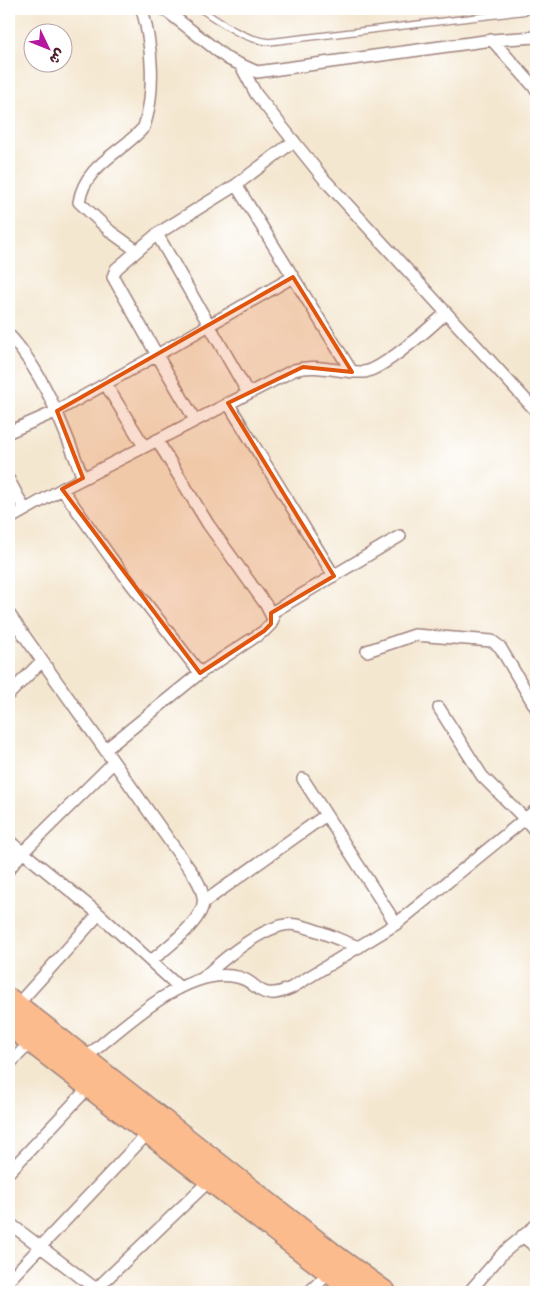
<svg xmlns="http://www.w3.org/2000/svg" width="545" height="1301" viewBox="0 0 545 1301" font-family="Itim,'Playpen Sans Arabic',sans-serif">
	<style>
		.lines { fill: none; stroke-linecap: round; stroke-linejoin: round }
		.lane-casing { stroke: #9f837e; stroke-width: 8 }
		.street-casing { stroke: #9f837e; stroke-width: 14 }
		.highway-casing { stroke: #9f837e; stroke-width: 24 }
		.lane { stroke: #fff; stroke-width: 5.5 }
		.street { stroke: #fff; stroke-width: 11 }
		.highway { stroke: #fbbb8d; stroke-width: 21 }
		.marked { fill: #e0560e; fill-opacity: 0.2; stroke: #e0560e; stroke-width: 4; stroke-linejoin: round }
	</style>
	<rect width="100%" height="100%" fill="#fff"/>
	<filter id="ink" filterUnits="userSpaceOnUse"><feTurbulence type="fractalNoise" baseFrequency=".02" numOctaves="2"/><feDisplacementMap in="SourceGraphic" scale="10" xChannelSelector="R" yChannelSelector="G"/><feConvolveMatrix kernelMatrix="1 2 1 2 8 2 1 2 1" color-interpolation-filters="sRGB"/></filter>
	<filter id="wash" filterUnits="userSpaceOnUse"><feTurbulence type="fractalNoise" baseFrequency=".0096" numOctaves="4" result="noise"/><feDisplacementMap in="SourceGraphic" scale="20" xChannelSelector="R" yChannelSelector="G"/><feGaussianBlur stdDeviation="1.12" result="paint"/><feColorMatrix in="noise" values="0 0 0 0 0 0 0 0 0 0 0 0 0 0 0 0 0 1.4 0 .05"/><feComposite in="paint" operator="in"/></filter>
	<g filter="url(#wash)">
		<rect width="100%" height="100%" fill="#f4e7d0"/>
	</g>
	<g filter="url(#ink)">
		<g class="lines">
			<defs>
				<path id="lane" d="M200,9C222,23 242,39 269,42L536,10"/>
				<path id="street" d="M164,9L228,59L257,72L492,40L536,37
					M492,40L536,89
					M241,66L256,94L324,179L536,411
					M236,185L352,372
					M157,234L248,393
					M136,250L111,232L79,202C85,164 122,153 144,127C156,90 152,45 142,9
					M293,277L157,355L113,277L116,269L157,234L236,185L294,141
					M9,335C45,374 64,429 83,478
					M106,385L144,446
					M228,403L334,576
					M9,432L57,411L157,355L195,420
					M9,480L25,510
					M62,489L111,558L200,673
					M9,519L62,489L294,370C317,363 340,373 363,372C380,372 432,326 446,313
					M271,613L400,536
					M9,614L183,860C191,871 201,883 203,897C208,918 166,948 151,961
					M367,651L415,635L492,641L500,647L536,708
					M9,694L42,661
					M105,750L200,673L264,631L271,624L273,619L266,605L208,524L157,440
					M303,779L396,924
					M536,810L525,819L536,832
					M9,841L99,914L180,988
					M9,869L22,853L113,763
					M204,902L326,815
					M203,978C222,960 270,919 297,925C315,928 341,941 359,947
					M17,1005L99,914
					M84,1059C120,1030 182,969 232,976C261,979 254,1004 291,988L396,924L525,819L482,776L439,708
					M9,1064L31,1042
					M9,1172L89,1087
					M9,1223L100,1292
					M522,1236L536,1247
					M9,1280L148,1133
					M93,1292L210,1180
					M309,1292L329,1273
					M469,1292L503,1253L536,1225"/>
				<path id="highway" d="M9,999L338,1258L385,1292
					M9,1025L355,1292"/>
			</defs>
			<use href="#lane" class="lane-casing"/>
			<use href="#street" class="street-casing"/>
			<use href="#highway" class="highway-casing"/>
			<use href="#lane" class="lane"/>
			<use href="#street" class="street"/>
			<use href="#highway" class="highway"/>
		</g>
	</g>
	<path class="marked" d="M293,277L352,372L303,367L228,403L334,576L271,613V624L264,631L200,673L62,489L83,478L57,411Z"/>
	<rect width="545" height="1301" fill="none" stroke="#fff" stroke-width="30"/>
	<g transform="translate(48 48) rotate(133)"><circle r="24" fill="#ffffff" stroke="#b7a5aa"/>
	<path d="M0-4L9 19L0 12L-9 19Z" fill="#b5179e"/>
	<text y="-8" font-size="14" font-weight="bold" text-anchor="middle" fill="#4a1f2b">ش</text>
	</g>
</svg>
